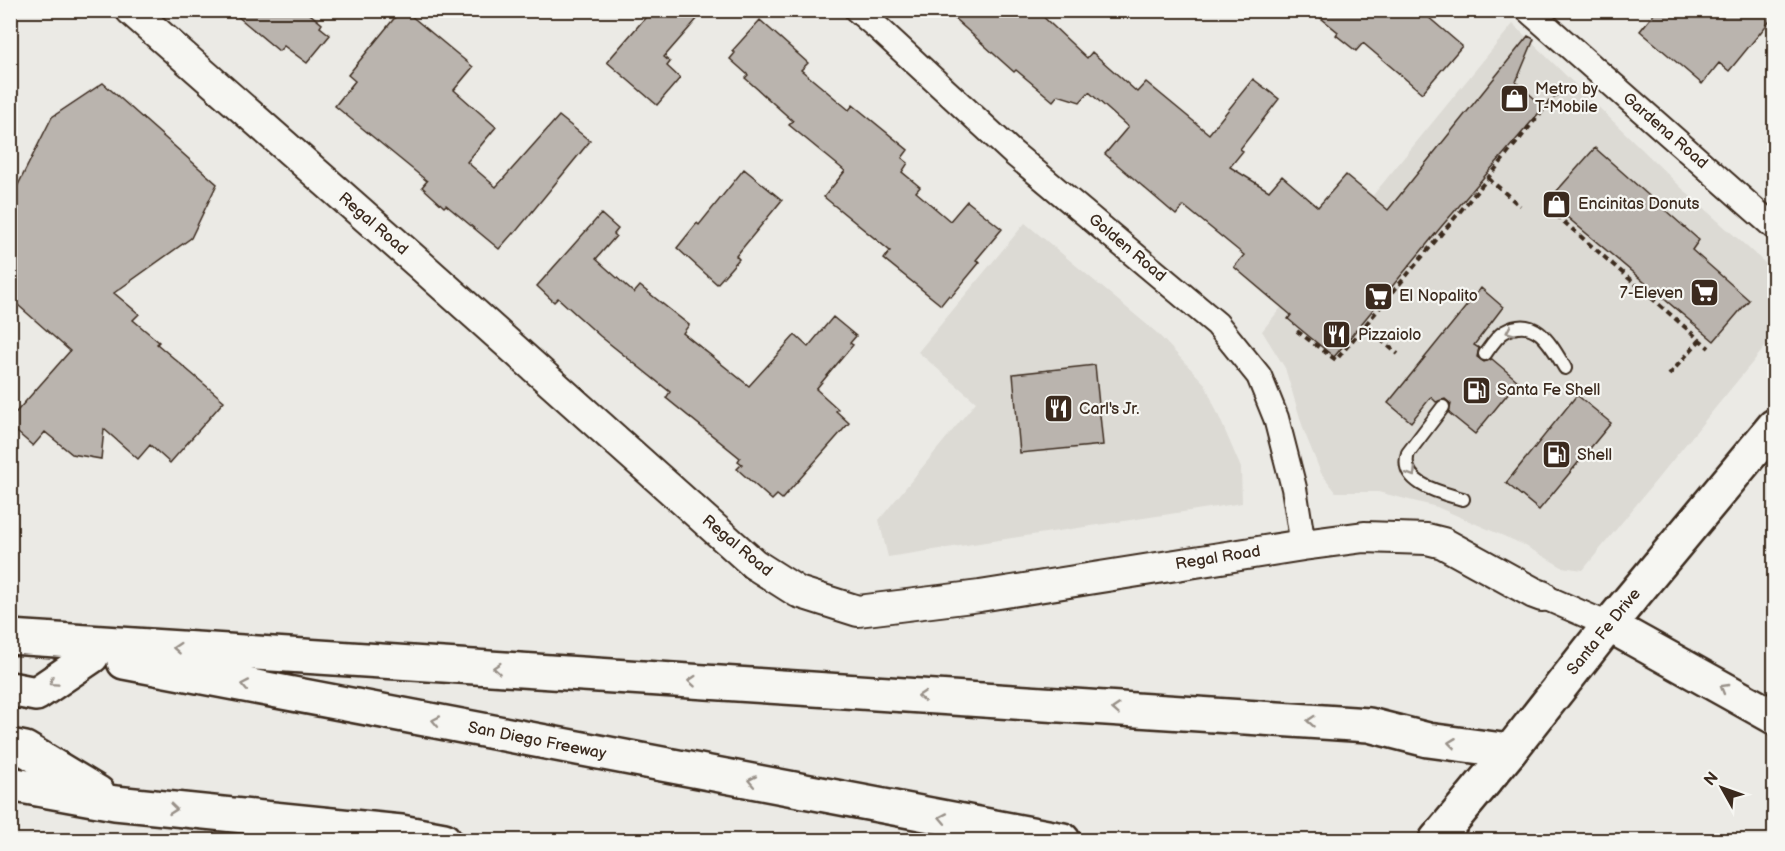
<svg xmlns="http://www.w3.org/2000/svg" width="1785" height="851" viewBox="0 0 1785 851" font-family="'Balsamiq Sans',sans-serif">
	<style>
		.built { fill: #dcdad4 }
		.building { fill: #bab4ae; stroke: #3b2a1e; stroke-width: 1.5 }
		.lines { fill: none; stroke-linecap: round; stroke-linejoin: round }
		.service-casing { stroke: #3b2a1e; stroke-width: 16 }
		.minor-casing { stroke: #3b2a1e; stroke-width: 28 }
		.tertiary-casing { stroke: #3b2a1e; stroke-width: 34 }
		.secondary-casing { stroke: #3b2a1e; stroke-width: 38 }
		.motorway-casing { stroke: #3b2a1e; stroke-width: 38 }
		.path { stroke: #3b2a1e; stroke-width: 4; stroke-dasharray: 6 4.5; stroke-linecap: butt }
		.service { stroke: #f6f6f2; stroke-width: 12 }
		.minor { stroke: #f6f6f2; stroke-width: 24 }
		.tertiary { stroke: #f6f6f2; stroke-width: 30 }
		.secondary { stroke: #f6f6f2; stroke-width: 33 }
		.motorway { stroke: #f6f6f2; stroke-width: 33 }
		.oneway { stroke: #989088 }
		.labels { text-anchor: middle; dominant-baseline: central; stroke-width: 4.5; stroke-linejoin: round; paint-order: stroke }
		.poi-label { font-size: 16px; fill: #3b2a1e; stroke: #f6f6f2; text-anchor: start }
		.street-label { font-size: 16px; fill: #3b2a1e; stroke: #f6f6f2 }
	</style>
	<rect width="100%" height="100%" fill="#ebeae5"/>
	<filter id="ink" filterUnits="userSpaceOnUse"><feTurbulence type="fractalNoise" baseFrequency=".0167" numOctaves="2"/><feDisplacementMap in="SourceGraphic" scale="12" xChannelSelector="R" yChannelSelector="G"/><feConvolveMatrix kernelMatrix="1 2 1 2 8 2 1 2 1" color-interpolation-filters="sRGB"/></filter>
	<g filter="url(#ink)">
		<path class="built" d="M1513,24L1690,196L1774,271V336L1583,570L1562,567L1522,544L1437,507L1378,492H1336L1321,473L1304,431L1285,368L1262,331Z
			M1025,223L1157,333L1205,384L1241,468L1242,503L888,557L879,520L976,402L918,352Z"/>
		<path class="building" d="M230,10H305L322,24L320,27L330,35L307,63L284,46L279,51Z
			M401,10H404L473,67L454,90L496,127L467,162L496,187L559,116L590,141L514,234L513,233L499,249L446,205L444,207L422,187L427,181L335,106L355,81L348,75Z
			M652,10H705L664,57L670,62L667,66L680,78L657,105L607,62Z
			M945,10H1036L1087,58L1092,52L1137,92L1146,82L1209,134L1253,79L1279,99L1240,149L1243,151L1230,167L1269,191L1282,176L1318,207L1346,175L1388,210L1528,36L1534,39L1516,82L1544,107L1441,227L1334,357L1288,319L1291,315L1234,267L1244,255L1184,206L1176,215L1105,154L1128,127L1089,92L1080,102L1058,95L1053,101L1016,70L1014,72Z
			M1311,10H1420L1462,46L1422,93L1363,43L1356,51L1336,35L1338,32Z
			M1657,10H1774V16L1729,71L1719,63L1702,84L1640,31Z
			M760,20L808,63L801,70L849,110L853,105L908,150L902,158L908,163L902,172L920,187L916,192L950,221L967,201L1002,229L976,260L980,262L951,297L949,295L941,305L884,259L890,251L824,197L845,171L789,125L793,121L745,78L748,75L730,59L735,53L732,51Z
			M103,83L217,184L191,238L114,293L139,314L133,320L159,342L157,344L224,401L170,463L150,445L138,459L104,429L101,459L72,454L45,432L33,446L10,426V419L70,351L10,298V201L52,117Z
			M1595,148L1699,240L1692,250L1749,300L1714,341L1548,201Z
			M744,169L782,200L736,256L739,259L717,284L677,248L697,223L699,225Z
			M601,214L618,229L614,234L616,236L596,259L634,293L640,286L689,325L683,333L749,386L795,335L808,347L833,317L856,336L850,343L853,345L816,389L838,409L836,411L849,423L782,499L777,495L772,500L737,469L742,464L738,461L740,458L666,398L670,392L600,336L558,298L554,302L537,286Z
			M1481,288L1503,307L1474,345L1479,348L1477,357L1484,362L1492,359L1518,381L1475,434L1449,413L1451,404L1445,399L1436,402L1431,397L1411,422L1388,403Z
			M1095,365L1103,445L1020,453L1013,374Z
			M1577,395L1611,423L1539,510L1506,483Z"/>
		<g class="lines">
			<defs>
				<path id="service" d="M1485,354C1490,347 1497,336 1504,332C1536,314 1551,345 1565,368
					M1443,407L1408,453C1398,484 1442,493 1463,499"/>
				<path id="minor" d="M857,10L877,27L1013,153L1217,324L1259,376L1276,418L1294,488L1303,545
					M1528,10L1774,227
					M1542,596L1609,625"/>
				<path id="tertiary" d="M131,10L418,263L754,564L798,592L858,611L980,596L1303,545L1364,537L1427,539L1443,543L1534,593L1542,596"/>
				<path id="secondary" d="M1436,840L1510,751L1609,625L1774,426"/>
				<path id="motorway" d="M1609,625L1774,717
					M10,637L1369,725L1428,740L1510,751
					M124,662L1063,840
					M10,689L36,694L92,656
					M10,746L25,749L98,793
					M10,784L115,803L401,832L444,840"/>
			</defs>
			<use href="#service" class="service-casing"/>
			<use href="#minor" class="minor-casing"/>
			<use href="#tertiary" class="tertiary-casing"/>
			<use href="#secondary" class="secondary-casing"/>
			<use href="#motorway" class="motorway-casing"/>
			<path class="path" d="M1488,178L1520,206
				M1548,208L1709,348
				M1364,326L1398,354
				M1297,331L1336,360L1488,178L1560,89
				M1669,375L1700,340"/>
			<use href="#service" class="service"/>
			<use href="#minor" class="minor"/>
			<use href="#tertiary" class="tertiary"/>
			<use href="#secondary" class="secondary"/>
			<use href="#motorway" class="motorway"/>
		</g>
		<defs><path id="oneway-chevron" d="M-2-3.5L2.5 0L-2 3.5" fill="none" stroke-width="1.6" stroke-linecap="round" stroke-linejoin="round" transform="scale(1.5)"/></defs>
		<g class="oneway">
			<use href="#oneway-chevron" transform="translate(1510 331) rotate(156)"/>
			<use href="#oneway-chevron" transform="translate(1412 473) rotate(58)"/>
			<use href="#oneway-chevron" transform="translate(177 648) rotate(-176)"/>
			<use href="#oneway-chevron" transform="translate(497 668) rotate(-176)"/>
			<use href="#oneway-chevron" transform="translate(692 681) rotate(-176)"/>
			<use href="#oneway-chevron" transform="translate(53 682) rotate(146)"/>
			<use href="#oneway-chevron" transform="translate(245 685) rotate(-169)"/>
			<use href="#oneway-chevron" transform="translate(1724 688) rotate(-150)"/>
			<use href="#oneway-chevron" transform="translate(922 696) rotate(-176)"/>
			<use href="#oneway-chevron" transform="translate(1116 709) rotate(-176)"/>
			<use href="#oneway-chevron" transform="translate(436 721) rotate(-169)"/>
			<use href="#oneway-chevron" transform="translate(1311 721) rotate(-176)"/>
			<use href="#oneway-chevron" transform="translate(1452 743) rotate(-173)"/>
			<use href="#oneway-chevron" transform="translate(752 781) rotate(-169)"/>
			<use href="#oneway-chevron" transform="translate(173 809) rotate(6)"/>
			<use href="#oneway-chevron" transform="translate(943 818) rotate(-169)"/>
		</g>
	</g>
	<defs>
		<symbol id="shop-square" viewBox="-11 -11 22 22"><rect x="-9" y="-9" width="18" height="18" rx="4" fill="#3b2a1e" stroke="#f6f6f2"/><path d="M-5-2.5h2.3a2.7 3.5 0 0 1 5.4 0H5L5.5 6h-11ZM-1.5-2.5h3a1.5 2.3 0 0 0-3 0Z" fill="#fff"/></symbol>
		<symbol id="supermarket-square" viewBox="-11 -11 22 22"><rect x="-9" y="-9" width="18" height="18" rx="4" fill="#3b2a1e" stroke="#f6f6f2"/><path d="M-6-5.5h2.5l.6 2H6L4.5 2H-2.5L-4.4-4H-6ZM-1.5 3.2a1.3 1.3 0 1 0 .1 0ZM3 3.2a1.3 1.3 0 1 0 .1 0Z" fill="#fff"/></symbol>
		<symbol id="restaurant-square" viewBox="-11 -11 22 22"><rect x="-9" y="-9" width="18" height="18" rx="4" fill="#3b2a1e" stroke="#f6f6f2"/><path d="M-5-6h1v4h1v-4h1v4h1v-4h1v5L-1.5 .5V6h-2V.5L-5-1ZM5-6V6H3V1.5H1.5Q1.5-4 5-6Z" fill="#fff"/></symbol>
		<symbol id="fuel-square" viewBox="-11 -11 22 22"><rect x="-9" y="-9" width="18" height="18" rx="4" fill="#3b2a1e" stroke="#f6f6f2"/><path d="M-5.5-6h7V0h2V4h1.3V-2.5L3-4.5l.8-.8L6-3V5H2.5V1h-1V6h-7ZM-4.2-4.7v3.2H.2V-4.7Z" fill="#fff"/></symbol>
	</defs>
	<g fill-rule="evenodd">
		<use href="#shop-square" x="1498" y="82" width="33" height="33"/>
		<use href="#shop-square" x="1540" y="188" width="33" height="33"/>
		<use href="#supermarket-square" x="1688" y="276" width="33" height="33"/>
		<use href="#supermarket-square" x="1362" y="280" width="33" height="33"/>
		<use href="#restaurant-square" x="1320" y="318" width="33" height="33"/>
		<use href="#fuel-square" x="1460" y="374" width="33" height="33"/>
		<use href="#restaurant-square" x="1042" y="392" width="33" height="33"/>
		<use href="#fuel-square" x="1540" y="438" width="33" height="33"/>
	</g>
	<g class="labels">
		<g class="poi-label">
			<text x="1535" y="89">Metro by<tspan x="1535" dy="18">T-Mobile</tspan></text>
			<text x="1578" y="204">Encinitas Donuts</text>
			<text x="1683" y="293" text-anchor="end">7-Eleven</text>
			<text x="1399" y="296">El Nopalito</text>
			<text x="1358" y="335">Pizzaiolo</text>
			<text x="1497" y="390">Santa Fe Shell</text>
			<text x="1079" y="409">Carl's Jr.</text>
			<text x="1577" y="455">Shell</text>
		</g>
		<g class="street-label">
			<text transform="translate(1665 131) rotate(41)">Gardena Road</text>
			<text transform="translate(373 224) rotate(41)">Regal Road</text>
			<text transform="translate(1127 248) rotate(40)">Golden Road</text>
			<text transform="translate(737 546) rotate(40)">Regal Road</text>
			<text transform="translate(1218 558) rotate(-9)">Regal Road</text>
			<text transform="translate(1604 632) rotate(-51)">Santa Fe Drive</text>
			<text transform="translate(537 741) rotate(11)">San Diego Freeway</text>
		</g>
	</g>
	<rect width="1785" height="851" fill="none" stroke="#f6f6f2" stroke-width="36"/>
	<rect x="18" y="18" width="1749" height="815" fill="none" stroke="#3b2a1e" stroke-width="2" filter="url(#ink)"/>
	<g transform="translate(1722 788) rotate(310)" stroke="#f6f6f2" stroke-width="4.5" paint-order="stroke">
	<path d="M0-4.5L10 22L0 15L-10 22Z" fill="#3b2a1e"/>
	<text y="-9" font-size="16" font-weight="bold" text-anchor="middle" fill="#3b2a1e">N</text>
	</g>
</svg>
